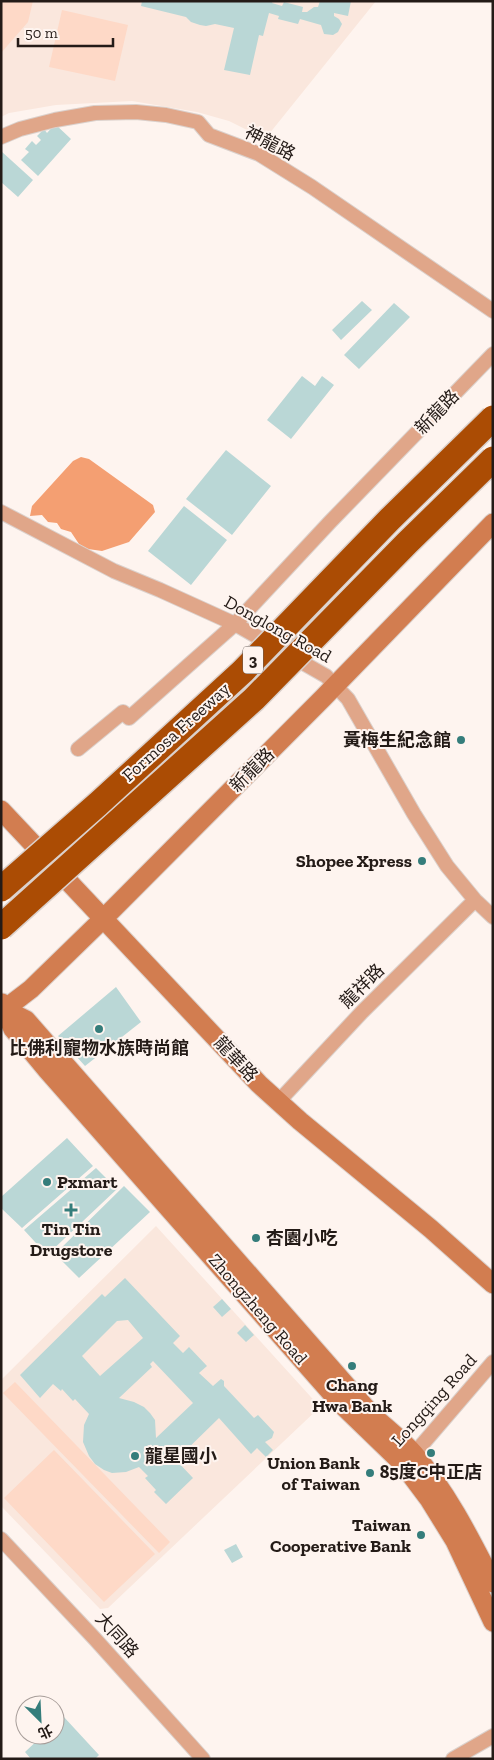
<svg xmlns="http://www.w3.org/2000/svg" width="494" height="1760" viewBox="0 0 494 1760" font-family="'Zilla Slab','Noto Sans TC',serif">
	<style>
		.built { fill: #fae7dd }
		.green { fill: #fed9c7 }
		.water { fill: #f49f72 }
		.building { fill: #bad7d6; fill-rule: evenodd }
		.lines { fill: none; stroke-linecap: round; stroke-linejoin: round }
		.street-casing { stroke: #dbd1cc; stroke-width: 16 }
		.secondary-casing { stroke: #dbd1cc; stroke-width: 21 }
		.street { stroke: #e0a689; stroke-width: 14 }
		.secondary { stroke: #d27d50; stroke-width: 19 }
		.highway-bridge-casing { stroke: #dbd1cc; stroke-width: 28; stroke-linecap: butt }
		.highway-bridge { stroke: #ab4c04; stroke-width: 25 }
		.poi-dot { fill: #357d7b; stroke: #fef4ef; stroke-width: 2 }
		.labels { text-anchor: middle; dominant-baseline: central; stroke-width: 4; stroke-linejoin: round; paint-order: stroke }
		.shield { fill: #fef4ef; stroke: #655c58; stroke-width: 1 }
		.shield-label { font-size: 16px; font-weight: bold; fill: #241b17 }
		.street-label { font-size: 18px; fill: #241b17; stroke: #fef4ef }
		.poi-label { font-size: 18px; font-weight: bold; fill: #241b17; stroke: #fef4ef; text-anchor: end }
	</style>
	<rect width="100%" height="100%" fill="#fef4ef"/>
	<path class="built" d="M1,1H376L265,139L229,121L197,112L132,101L56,105L9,113L1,117Z
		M156,1226L320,1407L108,1608L100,1609L1,1506V1380Z"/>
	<path class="green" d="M1,1H33L28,22L1,53Z
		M62,10L128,25L115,81L49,67Z
		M15,1382L170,1542L159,1553L3,1393Z
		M54,1450L155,1554L104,1602L4,1498Z"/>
	<path class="water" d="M81,457L89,459L153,505L155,512L129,542L102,551L88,549L79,544L71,532L61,529L57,523L48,522L42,515L30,516L32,506L73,461Z"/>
	<path class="building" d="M142,1H273L272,3L282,6L284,2L303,7L302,12H307L314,7H318L320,1H351L348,16L334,13V16L339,19L342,24L338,32L333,35L324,34L321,25L300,19L298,24L278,19L279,16L269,13L263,36L259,35L250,75L224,70L234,28L215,24L206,26L200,25L191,22L186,17L141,6Z
		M55,124L71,139L38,176L21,160L29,152L25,149L32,141L36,145L41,140L37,136L44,129L47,133Z
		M1,151L33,180L18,197L1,182Z
		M362,301L372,310L341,340L332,330Z
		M394,303L410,317L359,369L344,355Z
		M302,376L315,386L322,376L334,385L291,439L267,420Z
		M226,450L271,486L232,535L186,499Z
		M184,506L227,540L191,585L148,551Z
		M116,987L141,1022L85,1066L58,1036Z
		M67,1138L93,1166L22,1228L1,1208V1197Z
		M96,1168L117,1189L47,1255L24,1230Z
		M124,1186L150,1212L79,1278L55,1254Z
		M125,1278L180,1336L173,1343L183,1353L189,1347L207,1366L199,1373L213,1386L221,1379L224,1381V1386L254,1418L258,1415L274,1432L272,1438L265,1442L273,1450L266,1457L257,1448L251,1454L219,1418L176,1460L193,1478L166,1504L154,1492L156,1490L145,1478L148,1476L139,1467L126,1472L112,1473L104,1470L95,1464L89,1456L83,1442L84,1425L89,1414L75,1399L73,1401L62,1389L61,1391L53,1384L40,1398L20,1375L102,1294L105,1297ZM128,1320L143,1338L100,1376L82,1356L117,1321ZM153,1361L193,1403L156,1438L155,1420L150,1413L144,1407L134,1402L119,1398L152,1367L150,1364Z
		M222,1299L231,1309L222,1317L213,1307Z
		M245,1325L254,1335L246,1342L237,1333Z
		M236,1544L243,1557L232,1563L224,1550Z
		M63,1716L99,1755L95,1759H31L25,1752L43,1735H55V1723Z"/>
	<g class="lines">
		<defs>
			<path id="street" d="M1,137L20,129L55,120L95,113L136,112L166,115L198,122L209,135L259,154L312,187L493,311
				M1,512L114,571L160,590L235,624L326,676L348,699L414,814L447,866L475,900L493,917
				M78,749L123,712L129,718L235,624L330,522L493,354
				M278,1102L362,1012L475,900
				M407,1459L414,1454L493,1362
				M1,1539L95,1639L203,1759
				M453,1759L493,1736"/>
			<path id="secondary" d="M1,810L259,1084L300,1121L431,1229L493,1284
				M2,1003L4,1009L26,1020L372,1415C386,1428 402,1440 414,1454C447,1492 470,1538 493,1583
				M1,1006L4,1009L13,1029L47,1070L341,1404L402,1463L429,1499L455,1541L493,1622
				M1,1012L31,989L104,918L323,698L493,523"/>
		</defs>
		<use href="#street" class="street-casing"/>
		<use href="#secondary" class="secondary-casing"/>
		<use href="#street" class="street"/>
		<use href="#secondary" class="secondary"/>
		<defs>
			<path id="highway-bridge" d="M1,889L98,804L243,671L390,519L493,418
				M1,927L254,699L407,543L493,459"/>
		</defs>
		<use href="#highway-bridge" class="highway-bridge-casing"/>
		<use href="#highway-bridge" class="highway-bridge"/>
	</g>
	<g class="poi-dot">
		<circle cx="461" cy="740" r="5"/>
		<circle cx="422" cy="861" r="5"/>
		<circle cx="99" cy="1029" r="5"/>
		<circle cx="47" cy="1182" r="5"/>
		<path d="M68.5 1202.5h5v5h5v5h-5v5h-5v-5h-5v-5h5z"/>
		<circle cx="256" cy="1238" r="5"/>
		<circle cx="352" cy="1366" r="5"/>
		<circle cx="431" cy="1453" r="5"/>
		<circle cx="135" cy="1456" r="5"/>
		<circle cx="370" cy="1473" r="5"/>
		<circle cx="421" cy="1535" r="5"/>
	</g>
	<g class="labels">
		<rect class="shield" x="243" y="646.5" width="20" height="27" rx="4"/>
		<g class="shield-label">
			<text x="253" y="660">3</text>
		</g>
		<g class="street-label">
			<text transform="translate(270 143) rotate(27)">神龍路</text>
			<text transform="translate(437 412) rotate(-46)">新龍路</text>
			<text transform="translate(278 629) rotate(29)">Donglong Road</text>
			<text transform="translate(176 732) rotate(-42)">Formosa Freeway</text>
			<text transform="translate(252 770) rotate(-45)">新龍路</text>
			<text transform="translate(362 986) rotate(-45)">龍祥路</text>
			<text transform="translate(236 1059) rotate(47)">龍華路</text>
			<text transform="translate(258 1309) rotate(49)">Zhongzheng Road</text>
			<text transform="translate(434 1400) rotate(-48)">Longqing Road</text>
			<text transform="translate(117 1635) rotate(48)">大同路</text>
		</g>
		<g class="poi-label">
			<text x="451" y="740">黃梅生紀念館</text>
			<text x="412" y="861">Shopee Xpress</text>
			<text x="99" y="1048" text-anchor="middle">比佛利寵物水族時尚館</text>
			<text x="57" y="1182" text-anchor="start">Pxmart</text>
			<text x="71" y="1229" text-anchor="middle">Tin Tin<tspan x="71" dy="21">Drugstore</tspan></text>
			<text x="266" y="1238" text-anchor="start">杏園小吃</text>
			<text x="352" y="1385" text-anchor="middle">Chang<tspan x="352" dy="21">Hwa Bank</tspan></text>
			<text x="145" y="1456" text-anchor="start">龍星國小</text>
			<text x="360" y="1463">Union Bank<tspan x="360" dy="21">of Taiwan</tspan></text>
			<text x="431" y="1472" text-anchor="middle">85度C中正店</text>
			<text x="411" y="1525">Taiwan<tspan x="411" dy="21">Cooperative Bank</tspan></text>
		</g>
	</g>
	<rect width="494" height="1760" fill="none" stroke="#241b17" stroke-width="5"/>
	<g transform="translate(40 1720) rotate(156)"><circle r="24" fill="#fef4ef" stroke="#a79d99"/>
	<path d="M0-4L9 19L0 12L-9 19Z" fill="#357d7b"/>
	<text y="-8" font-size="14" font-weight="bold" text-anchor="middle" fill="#241b17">北</text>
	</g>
	<path d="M18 38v8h95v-8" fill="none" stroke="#241b17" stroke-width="2.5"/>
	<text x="25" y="38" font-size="15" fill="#241b17" stroke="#fef4ef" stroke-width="4" paint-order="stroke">50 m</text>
</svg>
